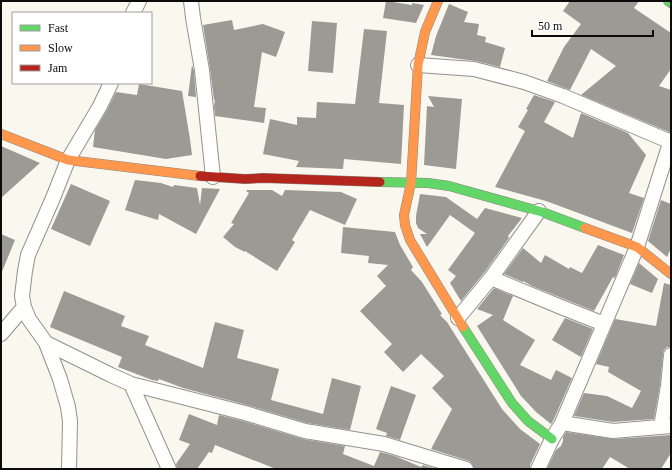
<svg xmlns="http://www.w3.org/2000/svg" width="672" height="470" viewBox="0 0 672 470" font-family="Georgia,serif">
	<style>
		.building { fill: #9c9a95 }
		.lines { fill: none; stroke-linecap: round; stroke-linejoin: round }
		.street-casing { stroke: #93918e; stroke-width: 16 }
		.fast-casing { stroke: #898884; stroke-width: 10 }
		.slow-casing { stroke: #898884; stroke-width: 10 }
		.jam-casing { stroke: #898884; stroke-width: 10 }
		.street { stroke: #fefefd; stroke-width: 14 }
		.fast { stroke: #63d668; stroke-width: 9 }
		.slow { stroke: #ff974d; stroke-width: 9 }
		.jam { stroke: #b3261e; stroke-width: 9 }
	</style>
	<rect width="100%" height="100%" fill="#faf7ef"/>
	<path class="building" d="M386,1L412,5V3L424,5L416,23L383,18Z
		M570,1H639L634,8L671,33V69L659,86L671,90V132H669L581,95L616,66L591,49L570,90L547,81L564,47L581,24L563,11Z
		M449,4L468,12L464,22L479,24L477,35L486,37L485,42L505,48L500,67L476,61L460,59L431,55L436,36Z
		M232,20L234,30L263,24L285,32L276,57L262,52L254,107L266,108L264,123L215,116L214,106L215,100H214L210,69L203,25Z
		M312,21L337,23L333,73L308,71Z
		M364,29L387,31L379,103L404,105L401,164L344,159L343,169L296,167L299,161L263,154L270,119L297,125V117L316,118L317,102L355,104Z
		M192,65L194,71L196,97L188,96Z
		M139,84L182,91L190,139H189H190L192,155L166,159L93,147L95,130L107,110L116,92L137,95Z
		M534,95L555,102L544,122L573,138L581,113L628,133L646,155L629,193L644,198L632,233L546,201L495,187L525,131L518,127L528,110L526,109Z
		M428,96L462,99L456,169L424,165L427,106L434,107Z
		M1,146L40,163L1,198Z
		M135,180L161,183L173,187L174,185L197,188L200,205L202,188L220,189L196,234L159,214L158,220L125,210Z
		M71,184L110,201L90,246L51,229Z
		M247,190H272L282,196L285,190L341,192L357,199L345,225L310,210L292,240L295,242L277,271L245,251V252L235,247L223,237L234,224L231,223L249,193L246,191Z
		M420,194L446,197L477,219L485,208L522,218L508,236L509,238L484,273L461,301L450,283L456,276L448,270L475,233L450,215L427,247L420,234H427L418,228L416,223V216Z
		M661,200L671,204V248L667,257L648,241Z
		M343,227L395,232L400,245L413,267L411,270L422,282L442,314L440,315L447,322L502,409L520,429L540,444L530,465V469H474L472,464L469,461L431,449L452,409L432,388L444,376L421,354L403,372L384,352L392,344L360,311L386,286L377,276L388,265L368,263L369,256L341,253Z
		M1,234L15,240L1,274Z
		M598,245L624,255L615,278L613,277L594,311L532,286L523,281V282L504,274L523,248L541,263L545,255L569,269L570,267L582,273Z
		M639,263L658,279L652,293L630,284Z
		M664,283L671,285V347H667L664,350L663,354L660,385L654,419L613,422L574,416L584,393L607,396L632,408L641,391L608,372L609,367L596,364L615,319L656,326Z
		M494,288L513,296L503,320L535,340L520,365L551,380L556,370L572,378L554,419L551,424L536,412L521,396L477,326L493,315L477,309Z
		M64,291L125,316L121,326L149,336L145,345L203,368L215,322L244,330L237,358L279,369L271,400L323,414L332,378L361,386L350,430L307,423L247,405L183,388L159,379L158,381L152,380L118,367L122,357L50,327Z
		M565,318L593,329L581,357L552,340Z
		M391,386L416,395L400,440L386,436L387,433L376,429Z
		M189,414L217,425L219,415L243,421L303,439L345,446L343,454L374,466L380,452L395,456L421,467L423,465L437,469H276L215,445L212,453L209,452L197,469H177L176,464L190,444L179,440Z
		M566,432L614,439L671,435V453L661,469H630L610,457L602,469H547L556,450L561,446L563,441V437Z"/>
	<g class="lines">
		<defs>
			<path id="street" d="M191,1L193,18L202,70L213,177
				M133,13L139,1
				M418,65L474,69L524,82L563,96L671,142
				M491,278L561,307L604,324
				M458,318L491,278L539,211
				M1,334L24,307
				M46,343L111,375L131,384L245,413L305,431L384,444L466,469
				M131,384L169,469
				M562,423L613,431L671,426
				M661,427L668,386L671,355
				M69,469L70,421L68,407L60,379L46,343L29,319L24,307L22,296L25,271L28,255L53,198L68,160L100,106L111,83
				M538,469L552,439L562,423L637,247L671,140"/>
			<path id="fast" d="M668,1L671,3
				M380,182L428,183L449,186L542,212L585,228
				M463,327L512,403L528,421L552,439"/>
			<path id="slow" d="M438,1L425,32L418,65L411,183L404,215L405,225L410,240L463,327
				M1,134L68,160L200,176
				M585,228L637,247L671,274"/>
			<path id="jam" d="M200,176L245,179L263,178L380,182"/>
		</defs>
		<use href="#street" class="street-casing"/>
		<use href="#fast" class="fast-casing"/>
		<use href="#slow" class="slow-casing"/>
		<use href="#jam" class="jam-casing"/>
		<use href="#street" class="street"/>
		<use href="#fast" class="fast"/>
		<use href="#slow" class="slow"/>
		<use href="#jam" class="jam"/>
	</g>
	<rect width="672" height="470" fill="none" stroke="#0b0b0b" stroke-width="4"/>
	<rect x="12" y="12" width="140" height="72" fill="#ffffff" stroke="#9d9d9d"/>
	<rect x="20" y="25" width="20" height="6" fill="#63d668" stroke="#9d9d9d"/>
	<text x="48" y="32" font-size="12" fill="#0b0b0b">Fast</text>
	<rect x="20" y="45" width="20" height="6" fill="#ff974d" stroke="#9d9d9d"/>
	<text x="48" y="52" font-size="12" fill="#0b0b0b">Slow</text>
	<rect x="20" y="65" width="20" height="6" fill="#b3261e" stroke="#9d9d9d"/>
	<text x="48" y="72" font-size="12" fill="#0b0b0b">Jam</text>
	<path d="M532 30v6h121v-6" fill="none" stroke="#0b0b0b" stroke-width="2"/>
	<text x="538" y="30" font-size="12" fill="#0b0b0b" stroke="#ffffff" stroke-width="3" paint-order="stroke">50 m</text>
</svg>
